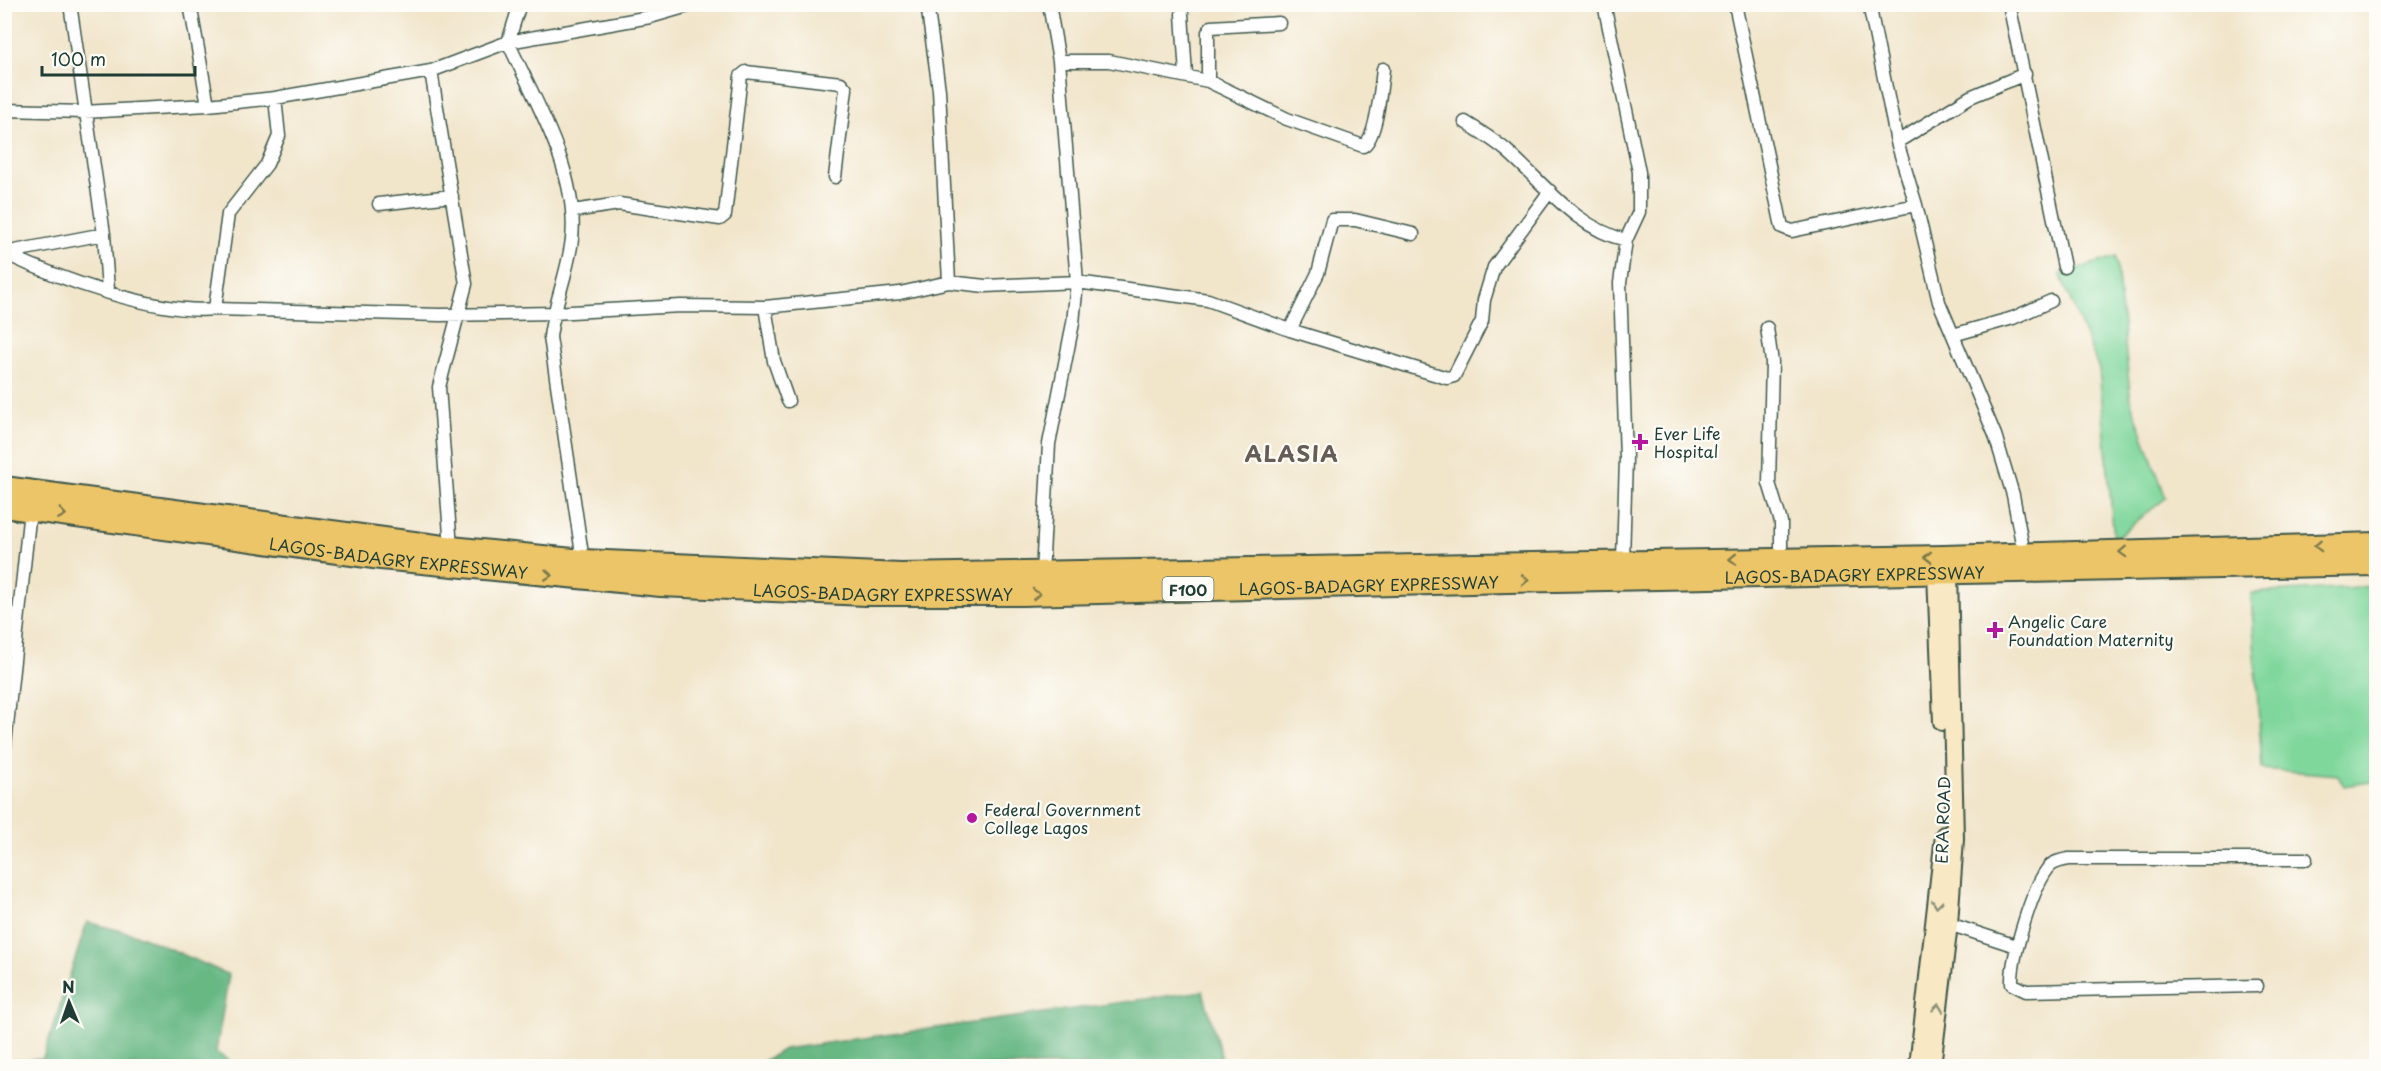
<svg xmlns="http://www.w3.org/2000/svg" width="2381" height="1071" viewBox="0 0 2381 1071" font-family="'Playpen Sans',sans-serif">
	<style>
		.green { fill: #80d79c; stroke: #508a68; stroke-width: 1.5 }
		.forest { fill: #68b884; stroke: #447a5c; stroke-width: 1.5 }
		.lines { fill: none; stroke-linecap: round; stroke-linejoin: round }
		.street-casing { stroke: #3e564a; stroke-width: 15 }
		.secondary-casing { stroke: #3e564a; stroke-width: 20 }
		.highway-casing { stroke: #3e564a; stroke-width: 26 }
		.street { stroke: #fff; stroke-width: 12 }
		.secondary { stroke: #f8e8c3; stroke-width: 16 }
		.highway { stroke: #edc569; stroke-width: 22 }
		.oneway { stroke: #7c7a4c }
		.oneway2 { stroke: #8c927c }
		.poi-dot { fill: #b5179e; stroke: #fdfcf7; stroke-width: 2 }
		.labels { text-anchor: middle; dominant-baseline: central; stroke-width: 4.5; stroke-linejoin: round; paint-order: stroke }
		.shield { fill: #fdfcf7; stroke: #62766e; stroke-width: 1.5 }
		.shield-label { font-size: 15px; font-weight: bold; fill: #1f3d34 }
		.poi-label { font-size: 16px; fill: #1f3d34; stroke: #fdfcf7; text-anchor: start }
		.street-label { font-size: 16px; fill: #1f3d34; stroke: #fdfcf7 }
		.district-label { font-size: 22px; font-weight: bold; letter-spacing: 1.5px; fill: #655d56; stroke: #fdfcf7 }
	</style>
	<rect width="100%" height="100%" fill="#fdfcf7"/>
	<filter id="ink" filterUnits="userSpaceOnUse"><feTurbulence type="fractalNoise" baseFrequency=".0167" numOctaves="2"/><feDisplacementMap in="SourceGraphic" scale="12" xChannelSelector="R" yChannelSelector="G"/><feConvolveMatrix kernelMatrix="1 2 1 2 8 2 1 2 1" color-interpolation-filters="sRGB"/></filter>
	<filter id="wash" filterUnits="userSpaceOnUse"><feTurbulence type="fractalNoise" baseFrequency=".008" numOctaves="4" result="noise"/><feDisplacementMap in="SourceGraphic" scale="24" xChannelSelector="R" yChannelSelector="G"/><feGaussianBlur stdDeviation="1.35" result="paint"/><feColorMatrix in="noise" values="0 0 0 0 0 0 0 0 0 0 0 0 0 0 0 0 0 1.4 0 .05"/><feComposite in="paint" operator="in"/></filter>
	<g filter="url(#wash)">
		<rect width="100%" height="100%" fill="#f1e5ca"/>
		<path class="green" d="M2116,257L2131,402L2166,498L2114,539L2099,369L2060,274Z
			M2376,586V781L2344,786L2338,775L2262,769L2251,593Z"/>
		<path class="forest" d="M87,922L141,936L229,975L216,1052L237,1066H5V1062L43,1058Z
			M1203,991L1224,1066H756L784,1049Z"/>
	</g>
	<g filter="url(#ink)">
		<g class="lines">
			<defs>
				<path id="street" d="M70,4L104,234L108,290
					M190,4L208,105
					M520,4L508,42C535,101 579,173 572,239C568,273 554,304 550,337L583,561
					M927,4L939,90L949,282
					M1604,4L1639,172V212L1626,240L1620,283L1626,458L1623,560
					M1735,4L1782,227L1792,231L1916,205
					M1869,4L1897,142L1916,205L1939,302L1995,435L2013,495L2024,554
					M2009,4L2064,267
					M1182,14L1186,75
					M1059,61H1109L1208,81L1287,119L1363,146C1377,138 1381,86 1383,69
					M431,71L466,284L439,387L451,548
					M1208,81V32L1211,27L1279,23
					M4,110L84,112L208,105L275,98L431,71L508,42L650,17L695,4
					M1465,122C1479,131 1494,140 1507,151C1545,184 1575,228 1626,240
					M1897,142L1970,97L2025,74
					M379,204L452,196
					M573,211L619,204L720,219L725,215L741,76L746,72L841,83L846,89L835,177
					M4,253C57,278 158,315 215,309L440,315L553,313L681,306L765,307L900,293L949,282L985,286L1077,282L1208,300L1290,330L1447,378L1454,376L1482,321L1484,300L1494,267L1550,191
					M4,253L104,234
					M765,307L774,361L788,401
					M215,309L228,214L267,164L279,136L275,98
					M1767,328L1772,362L1769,483L1781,522V559
					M1290,330L1318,273L1332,220H1355L1413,234
					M1953,335L2013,318L2051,301
					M1042,574L1049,444L1073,323L1077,282L1059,61L1049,4
					M4,754L30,510
					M1949,924L2016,946
					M2257,986L2026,991L2012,984C2011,958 2033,883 2051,865C2055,862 2063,860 2069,859H2306"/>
				<path id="secondary" d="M1936,573L1942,722
					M1918,1066L1944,835
					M1932,1066L1949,924L1955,839L1949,572"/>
				<g id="highway">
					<path d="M4,488L451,548L583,561L901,575L1944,557L2376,544"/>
					<path id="s1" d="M4,506L381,558L661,585L866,594H1023L1508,581L2376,564"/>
				</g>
			</defs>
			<use href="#street" class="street-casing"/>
			<use href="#secondary" class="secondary-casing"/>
			<use href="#highway" class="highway-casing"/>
			<use href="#street" class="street"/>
			<use href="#secondary" class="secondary"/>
			<use href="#highway" class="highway"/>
		</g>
		<defs><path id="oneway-chevron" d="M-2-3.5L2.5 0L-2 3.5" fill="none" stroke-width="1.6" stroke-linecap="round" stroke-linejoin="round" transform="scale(1.5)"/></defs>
		<g class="oneway">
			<use href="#oneway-chevron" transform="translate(62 514) rotate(8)"/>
			<use href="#oneway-chevron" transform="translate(2318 546) rotate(178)"/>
			<use href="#oneway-chevron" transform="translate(2123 552) rotate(178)"/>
			<use href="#oneway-chevron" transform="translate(1928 557) rotate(179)"/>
			<use href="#oneway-chevron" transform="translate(1733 559) rotate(179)"/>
			<use href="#oneway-chevron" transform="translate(548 575) rotate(5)"/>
			<use href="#oneway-chevron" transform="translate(1525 580) rotate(-1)"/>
			<use href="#oneway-chevron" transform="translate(1036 594) rotate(-2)"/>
		</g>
		<g class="oneway2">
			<use href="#oneway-chevron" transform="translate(1937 904) rotate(96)"/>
			<use href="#oneway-chevron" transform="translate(1938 1008) rotate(-83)"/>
		</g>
	</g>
	<g class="poi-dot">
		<path d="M1637 433h6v6h6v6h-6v6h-6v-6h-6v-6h6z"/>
		<path d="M1992 621h6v6h6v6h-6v6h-6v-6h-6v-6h6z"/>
		<circle cx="972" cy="818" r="6"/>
	</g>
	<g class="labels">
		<rect class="shield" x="1162.5" y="577" width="51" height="24" rx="4.5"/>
		<g class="shield-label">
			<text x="1188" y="589">F100</text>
		</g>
		<g class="poi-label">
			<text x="1654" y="433">Ever Life<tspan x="1654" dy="18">Hospital</tspan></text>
			<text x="2008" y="621">Angelic Care<tspan x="2008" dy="18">Foundation Maternity</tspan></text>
			<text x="984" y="809">Federal Government<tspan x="984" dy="18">College Lagos</tspan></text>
		</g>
		<g class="street-label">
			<text stroke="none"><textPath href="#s1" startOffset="398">LAGOS-BADAGRY EXPRESSWAY</textPath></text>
			<text stroke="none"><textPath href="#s1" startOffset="1856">LAGOS-BADAGRY EXPRESSWAY</textPath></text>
			<text stroke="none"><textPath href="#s1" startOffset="1370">LAGOS-BADAGRY EXPRESSWAY</textPath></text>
			<text stroke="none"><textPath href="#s1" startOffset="884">LAGOS-BADAGRY EXPRESSWAY</textPath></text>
			<text transform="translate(1942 820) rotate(-88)">ERA ROAD</text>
		</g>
		<g class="district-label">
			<text x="1292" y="452">ALASIA</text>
		</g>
	</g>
	<rect width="2381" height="1071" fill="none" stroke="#fdfcf7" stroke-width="24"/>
	<g transform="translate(69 1002) rotate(358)" stroke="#fdfcf7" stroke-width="4.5" paint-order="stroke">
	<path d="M0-4.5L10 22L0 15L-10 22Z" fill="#1f3d34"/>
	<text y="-9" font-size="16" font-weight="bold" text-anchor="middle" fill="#1f3d34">N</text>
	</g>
	<path d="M42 66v9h153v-9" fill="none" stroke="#1f3d34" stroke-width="3"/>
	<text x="51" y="66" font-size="18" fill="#1f3d34" stroke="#fdfcf7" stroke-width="4.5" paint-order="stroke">100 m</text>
</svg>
